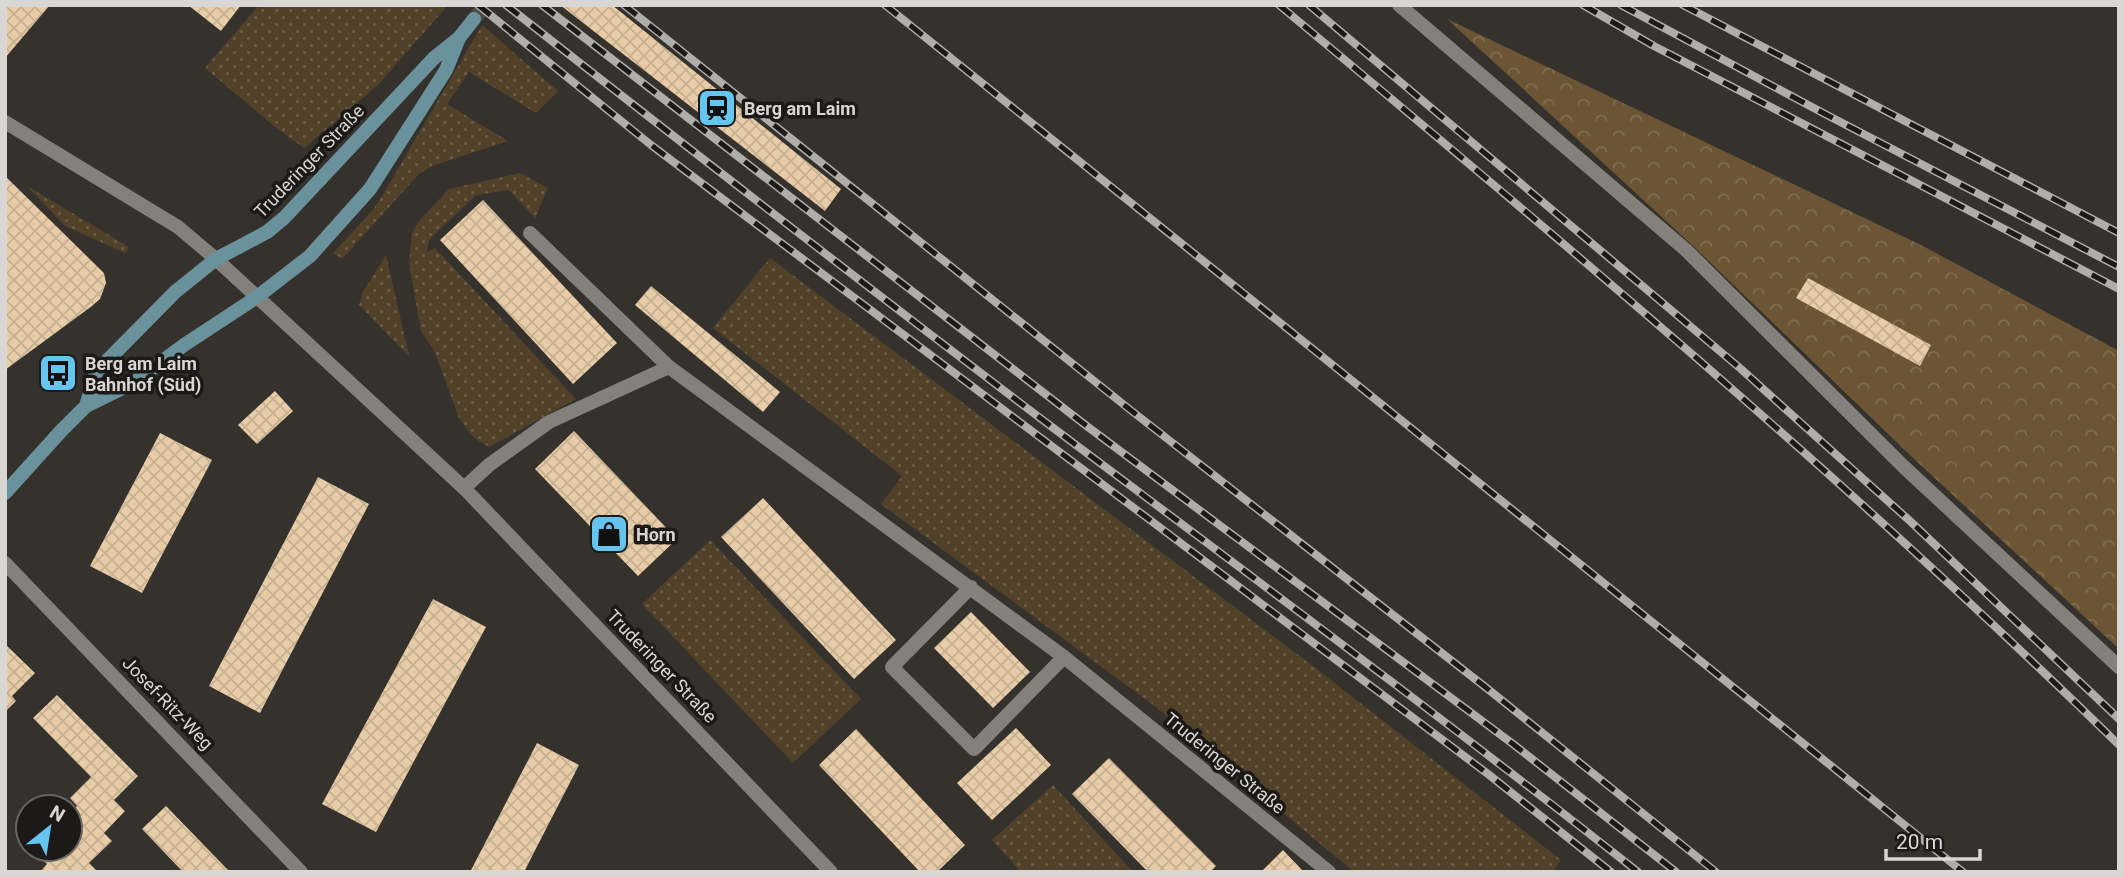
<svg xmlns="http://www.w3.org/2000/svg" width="2124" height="877" viewBox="0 0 2124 877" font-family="Roboto,sans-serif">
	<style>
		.grass { fill: url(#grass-dots) }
		.forest { fill: url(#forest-crowns) }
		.building { fill: url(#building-cross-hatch) }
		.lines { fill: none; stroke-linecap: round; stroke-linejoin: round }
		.secondary-tunnel { stroke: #4e4b46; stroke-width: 14; stroke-dasharray: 14 7; stroke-linecap: butt }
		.service { stroke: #84817c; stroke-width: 14 }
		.minor { stroke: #84817c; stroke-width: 14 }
		.tertiary { stroke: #84817c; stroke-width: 14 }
		.secondary { stroke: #6a929d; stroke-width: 14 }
		.rail-casing { stroke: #b0aeab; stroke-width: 8 }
		.rail { stroke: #1b1a18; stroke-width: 5; stroke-dasharray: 16; stroke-linecap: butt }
		.labels { text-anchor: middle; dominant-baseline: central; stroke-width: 7; stroke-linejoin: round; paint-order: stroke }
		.poi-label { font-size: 18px; font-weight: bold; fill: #d9d7d4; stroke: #1b1a18; text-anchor: start }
		.street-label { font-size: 18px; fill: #d9d7d4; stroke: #1b1a18 }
	</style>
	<defs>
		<pattern id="grass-dots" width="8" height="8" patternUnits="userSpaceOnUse" patternTransform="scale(1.75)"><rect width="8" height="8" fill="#524129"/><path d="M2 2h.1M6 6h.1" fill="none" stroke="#6a5c47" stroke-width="1.8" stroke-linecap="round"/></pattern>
		<pattern id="forest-crowns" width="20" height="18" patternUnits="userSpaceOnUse" patternTransform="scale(1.75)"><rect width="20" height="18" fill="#6c5534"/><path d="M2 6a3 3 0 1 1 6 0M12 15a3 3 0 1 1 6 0" fill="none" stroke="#806d50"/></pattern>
		<pattern id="building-cross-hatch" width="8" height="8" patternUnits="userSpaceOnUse" patternTransform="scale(1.75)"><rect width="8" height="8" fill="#e7cca7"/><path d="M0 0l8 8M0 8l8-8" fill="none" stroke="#c6b092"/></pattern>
	</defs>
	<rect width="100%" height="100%" fill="#35322d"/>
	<path class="grass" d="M259,5H448L378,85L304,148L274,126L205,68Z
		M482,25L558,91L536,113L469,72L447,104L508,141L432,166L420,173L342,259L333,253L372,211L384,193Z
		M520,173L548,188L535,218L509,190L476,195L429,240L427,252L435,248L576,399L489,447L474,438L459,418L434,350L421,331L409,263L412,233L419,221L449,189Z
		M27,186L129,247L125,253L65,226Z
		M386,255L409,356L359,305L363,292Z
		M770,258L1313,666L1561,860L1552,872H1354L1156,707L881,504L902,476L713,328Z
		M710,540L861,699L793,763L642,604Z
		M1053,785L1133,872H1021L992,840Z"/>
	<path class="forest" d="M1447,19L1921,245L2119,351V649L1912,457L1692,245Z"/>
	<path class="building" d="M5,5H50L5,58Z
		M188,5H241L221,31Z
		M560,5H612L841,189L825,211Z
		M5,176L104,273L106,283L100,299L92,306L5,370Z
		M483,200L617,343L573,384L440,240Z
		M1808,278L1931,345L1920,366L1796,298Z
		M651,286L780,392L763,412L635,305Z
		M275,391L293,411L257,444L238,425Z
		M574,431L677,539L638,576L535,469Z
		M160,433L212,460L142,593L90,566Z
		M318,477L369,504L260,713L209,686Z
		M763,498L896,640L854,679L721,537Z
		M433,599L486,627L376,832L322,804Z
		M971,612L1030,672L993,708L934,648Z
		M5,644L35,673L12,696L16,701L5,712Z
		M57,695L138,776L114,800L125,811L104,833L112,841L89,863L96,870L95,872H40L47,864L41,858L50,849H70V813L77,806L70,798L91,777L33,718Z
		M1016,728L1051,765L992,820L957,783Z
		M856,729L965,845L937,872H920L819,765Z
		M537,743L579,765L546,829L524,872H470Z
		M1109,758L1216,866L1210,872H1148L1072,794Z
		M166,806L230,872H183L142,829Z
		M1283,850L1304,872H1261Z"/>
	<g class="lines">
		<path class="secondary-tunnel" d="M474,19L486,5"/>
		<path class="service" d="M1399,5L1686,250L1904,467L2119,667
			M530,233L669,367"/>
		<path class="minor" d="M5,122L178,227L216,259
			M464,488L489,465L549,422L669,367L1064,657L1329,872
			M5,563L301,872
			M971,587L892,667L974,749L1064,657"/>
		<path class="tertiary" d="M216,259L464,488L831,872"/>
		<path class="secondary" d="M86,406L96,372L175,292L216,259L267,232L284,218L434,58L459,38L474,19
			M5,493L61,431L86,406L133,383L184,345L257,297L310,256L370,189L446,70L459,38"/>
		<defs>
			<path id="rail" d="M478,5L651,145L1488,774L1611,872
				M506,5C688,148 871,290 1056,430C1251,576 1447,721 1638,872
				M542,5L1088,427L1513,744L1676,872
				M624,5L1133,412L1484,686L1716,872
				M885,5L1963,872
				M1279,5C1566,244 1852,484 2119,745
				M1309,5L1741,369L1910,521L2119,719
				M1583,5L1654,46L2119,289
				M1621,5L1825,114L2119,267
				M1683,5L2119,233"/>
		</defs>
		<use href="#rail" class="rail-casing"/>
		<use href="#rail" class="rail"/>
	</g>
	<defs>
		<symbol id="station-square" viewBox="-11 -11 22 22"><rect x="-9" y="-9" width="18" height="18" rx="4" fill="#65c5ee" stroke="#1b1a18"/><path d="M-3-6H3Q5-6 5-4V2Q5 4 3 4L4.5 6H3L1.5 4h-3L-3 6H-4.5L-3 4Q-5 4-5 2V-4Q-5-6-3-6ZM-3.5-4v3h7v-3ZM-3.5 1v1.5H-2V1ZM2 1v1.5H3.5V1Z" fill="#111"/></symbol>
		<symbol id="bus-square" viewBox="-11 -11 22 22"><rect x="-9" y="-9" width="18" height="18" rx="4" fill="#65c5ee" stroke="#1b1a18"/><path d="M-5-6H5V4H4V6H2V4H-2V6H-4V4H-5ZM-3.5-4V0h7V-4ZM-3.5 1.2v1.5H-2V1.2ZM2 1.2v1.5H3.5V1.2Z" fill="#111"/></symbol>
		<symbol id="shop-square" viewBox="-11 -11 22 22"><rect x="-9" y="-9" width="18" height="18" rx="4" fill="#65c5ee" stroke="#1b1a18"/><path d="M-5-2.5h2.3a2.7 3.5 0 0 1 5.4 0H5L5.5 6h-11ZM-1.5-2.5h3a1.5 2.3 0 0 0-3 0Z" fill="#111"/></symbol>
	</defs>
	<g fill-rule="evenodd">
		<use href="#station-square" x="695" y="86" width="44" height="44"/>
		<use href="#bus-square" x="36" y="351" width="44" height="44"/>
		<use href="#shop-square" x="587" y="512" width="44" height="44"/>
	</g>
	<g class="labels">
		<g class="poi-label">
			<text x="744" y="108">Berg am Laim</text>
			<text x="85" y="363">Berg am Laim<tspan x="85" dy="21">Bahnhof (Süd)</tspan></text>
			<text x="636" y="534">Horn</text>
		</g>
		<g class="street-label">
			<text transform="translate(309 161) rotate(-46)">Truderinger Straße</text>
			<text transform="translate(662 666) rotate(46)">Truderinger Straße</text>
			<text transform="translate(168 703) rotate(46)">Josef-Ritz-Weg</text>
			<text transform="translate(1225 763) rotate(39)">Truderinger Straße</text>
		</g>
	</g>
	<rect width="2124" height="877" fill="none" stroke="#d9d7d4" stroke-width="14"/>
	<g transform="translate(49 828) rotate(30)"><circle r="33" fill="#1b1a18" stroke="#676663" stroke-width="2"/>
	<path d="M0-5L12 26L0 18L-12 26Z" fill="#65c5ee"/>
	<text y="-10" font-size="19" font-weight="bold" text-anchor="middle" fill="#d9d7d4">N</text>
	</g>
	<path d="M1886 849v10h94v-10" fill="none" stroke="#d9d7d4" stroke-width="3.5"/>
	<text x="1896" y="849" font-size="21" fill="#d9d7d4" stroke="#1b1a18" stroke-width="5" paint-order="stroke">20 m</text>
</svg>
